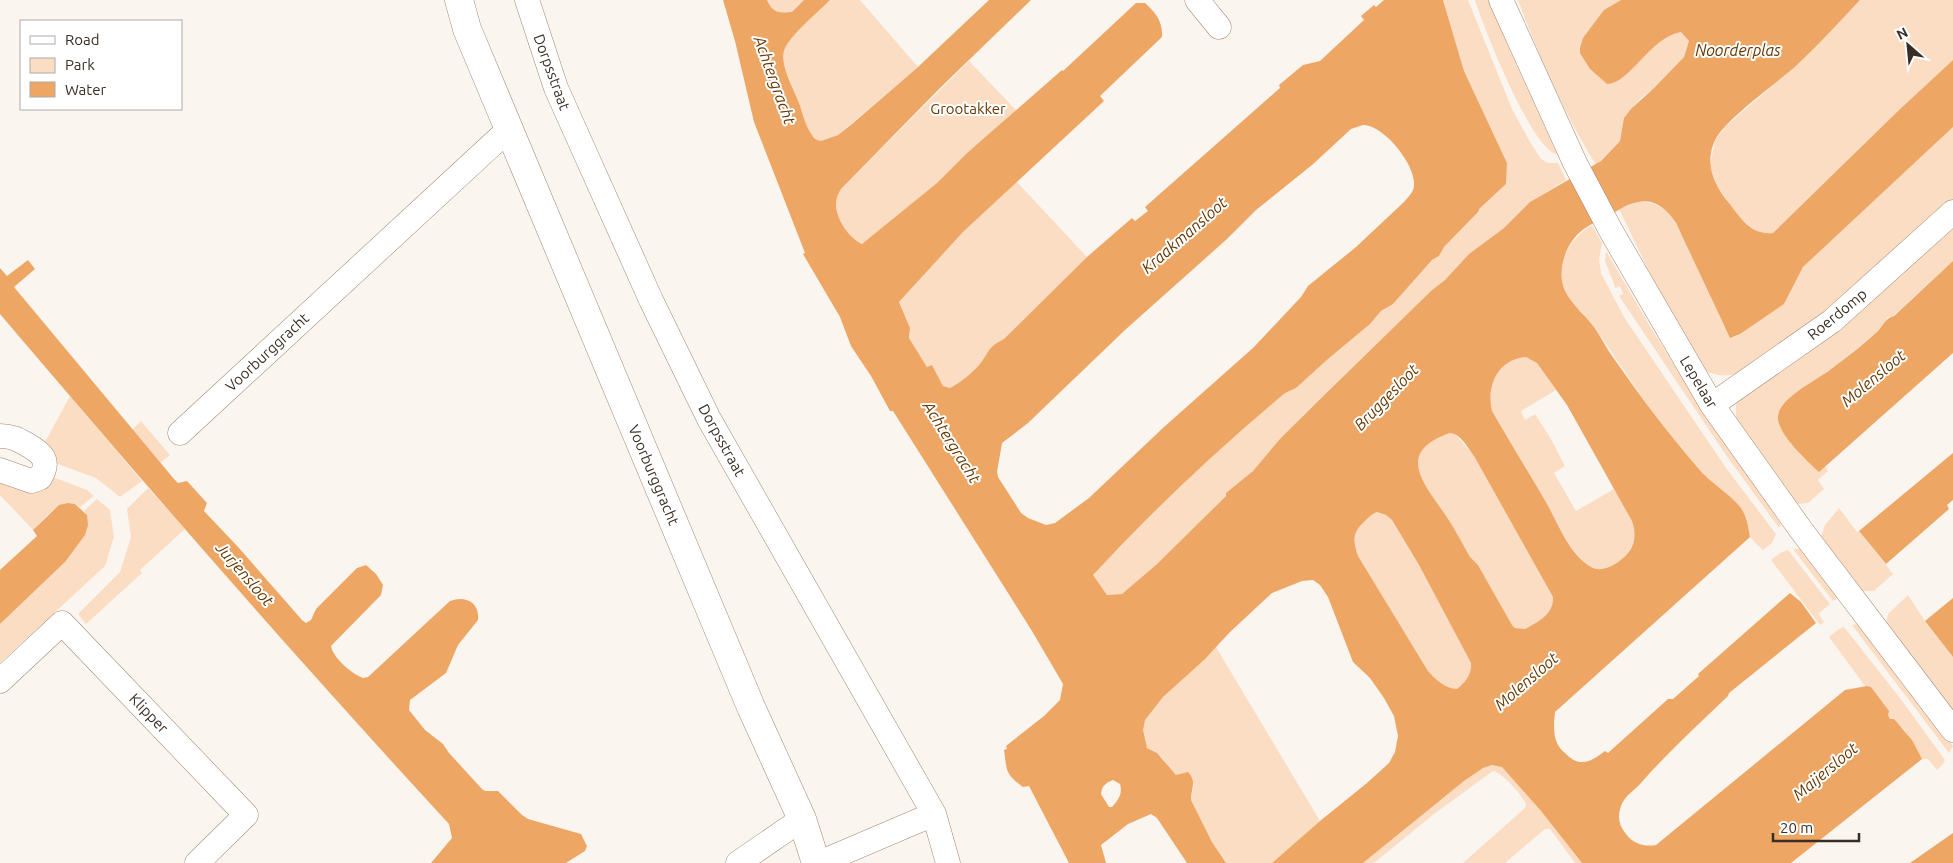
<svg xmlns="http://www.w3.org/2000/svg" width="1953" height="863" viewBox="0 0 1953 863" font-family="Ubuntu,sans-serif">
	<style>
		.green { fill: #fbddc4 }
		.water { fill: #eea664; fill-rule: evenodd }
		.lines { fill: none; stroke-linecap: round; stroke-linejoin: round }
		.street-casing { stroke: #a38872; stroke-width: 25 }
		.secondary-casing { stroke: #a38872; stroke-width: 29 }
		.street { stroke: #fff; stroke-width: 24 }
		.secondary { stroke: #fff; stroke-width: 28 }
		.labels { text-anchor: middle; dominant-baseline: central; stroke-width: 4; stroke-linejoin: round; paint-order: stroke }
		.street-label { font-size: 15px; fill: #392e25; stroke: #fff }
		.park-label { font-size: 15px; fill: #663800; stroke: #fff }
		.water-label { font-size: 16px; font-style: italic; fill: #653700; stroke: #fff }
	</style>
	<rect width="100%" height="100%" fill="#fbf5f0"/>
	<path class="green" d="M767,0H804L792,12C778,13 773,14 767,0Z
		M830,0H860L918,67L838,135L821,141C817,140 814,139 812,135C805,125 803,114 799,103C794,89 778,63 785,48C792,34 818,12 830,0Z
		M1443,0H1468L1512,109L1530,142L1541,159L1548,163H1558L1566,180L1530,202L1504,228L1469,254L1445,280L1432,290L1305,413L1253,471L1226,493V496L1157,564L1122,594L1107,595L1092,575C1153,510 1217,450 1285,392L1296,388L1328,359L1370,324L1381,311L1393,304L1432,260L1439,256L1444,247L1479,211L1478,209L1506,184L1507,163L1464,71Z
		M1475,0H1491L1511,53L1557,154C1532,151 1483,26 1475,0Z
		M1518,0H1621L1604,11L1599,17L1590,69L1607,84C1630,84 1650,37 1681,32L1689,41L1684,57L1654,88L1641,98L1624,119L1620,141L1596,165C1564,113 1539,57 1518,0Z
		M1860,0H1953V60L1898,111L1773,233L1763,234L1754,230L1740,218L1716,185L1710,166L1715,140L1727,125L1799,63Z
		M969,61L1017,111L967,153L937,183L866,243L862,244C849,238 836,219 836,204C836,198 838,194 841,189Z
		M1953,127V200L1850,293L1800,330L1739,373C1726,377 1718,376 1705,371L1657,288L1619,209L1640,201L1652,203L1663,208L1671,216L1682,235L1724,326L1734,337L1784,304L1803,267Z
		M1017,182L1087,257L1004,340C986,348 990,352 979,365C971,374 961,382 951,388L943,386L932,365L927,367L909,338L910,328L899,302L963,232Z
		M1953,224V261L1893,316L1888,317L1879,330L1835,367L1790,397L1780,427L1800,454L1819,472L1825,466L1828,471L1818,480L1824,489L1808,503L1796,504L1736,421V403Z
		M1592,225L1602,243L1599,259L1601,273L1624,317L1726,468L1776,534L1772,543L1763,550C1759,546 1752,541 1750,536C1745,527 1748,517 1740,508C1728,492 1711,483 1698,469C1659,427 1628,375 1595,328C1586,316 1567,299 1563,286C1556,261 1572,237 1592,225Z
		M1606,251L1651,328L1696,400L1781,524L1779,528L1726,455L1619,296L1623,294L1620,286L1615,288L1614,284L1605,261Z
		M1526,357L1537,362L1556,390L1521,411L1525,420L1535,414L1551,439L1565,466L1554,473L1576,511L1614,489C1621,503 1635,518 1635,534C1635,550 1614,572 1596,569C1591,568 1585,563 1581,559C1567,545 1560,527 1550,510C1531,477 1512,444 1492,411C1486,386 1498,359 1526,357Z
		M70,396L142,481L120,497L96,478L55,463L44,444Z
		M141,421L170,455L160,463L132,430Z
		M1450,433H1454L1474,456L1553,597C1554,614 1538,622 1525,629L1515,628L1512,625L1478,565L1470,557C1461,541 1453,525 1442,510C1419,478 1399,451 1450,433Z
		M53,477L87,490L94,496L80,507C62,494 45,518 33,530L0,495V478Z
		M148,488L185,529L140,570L142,573L86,624L78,614L120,572L131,537L127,509Z
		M97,499L110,510L114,537L105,566L0,663V624L65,562L87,515L84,511Z
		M1839,508L1857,532L1859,531L1893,574L1874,591H1863L1821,537L1825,525Z
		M1377,512L1386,515L1392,520L1419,565L1471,663C1473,674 1466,682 1457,689C1446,689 1435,679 1428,671L1358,556C1353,541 1352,533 1364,522C1368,518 1372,514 1377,512Z
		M1793,549H1800L1838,598L1833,601Z
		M1788,550L1830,604L1818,614L1824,622L1820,625L1771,560L1780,553Z
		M1908,595L1925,621L1953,657V712L1886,624L1888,614Z
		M1858,624L1953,746L1949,753L1852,625Z
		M1844,627L1900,698L1945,760L1943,764L1937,770L1928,759H1922L1905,730L1890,719L1868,686H1865L1829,637L1839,629Z
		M1216,647L1320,821L1272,863H1226L1212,842L1191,800L1194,784L1185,773L1179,776C1169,772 1166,760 1158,754C1154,750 1148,751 1146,745C1143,738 1142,729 1144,722C1151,703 1199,665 1216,647Z
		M1492,765L1502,766L1541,811L1582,863H1575L1550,829H1545L1505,863H1463L1525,808L1526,804C1521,794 1504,774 1493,771L1434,814L1374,863H1363L1464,781L1483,768Z"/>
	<path class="water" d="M723,0H767C773,13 778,13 792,12L804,0H830C818,12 792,34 785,48C778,63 794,89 799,103C803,114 805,125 812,135C814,139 817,140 821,141L838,135L852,124L918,67L989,0H1031L940,88L841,189C838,194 836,198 836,204C836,219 849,238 862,244L937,183L967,153L1062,70L1063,71L1136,3H1145C1156,13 1163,22 1162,37L1100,96L1104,101L963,232L899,302L910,328L909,338L927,367L932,365L943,386L950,388C961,382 971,374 979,365C990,352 986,348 1004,339L1087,257L1132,218L1135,221L1148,211L1145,207L1280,88L1279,85L1303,65L1320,61L1364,20L1361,16L1374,5L1376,7L1384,0H1443L1464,71L1507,163L1506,184L1479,209V211L1444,247L1439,256L1432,260L1393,304L1381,311L1370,324L1328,359L1296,388L1285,393C1217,450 1153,510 1093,575L1107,595L1122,594L1157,564L1226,496V493L1253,471L1280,439L1317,402L1432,290L1445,280L1469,254L1504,228L1530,202L1601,161L1620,141L1624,118L1631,109L1654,88L1684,57L1689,41L1681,32C1650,37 1630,84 1607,84L1590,69L1580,53V48L1583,38L1604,10L1621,0H1860C1840,21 1820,43 1799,63C1779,82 1726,118 1715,140C1704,164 1714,185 1729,203C1742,220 1751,235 1773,233L1898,111L1953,60V127L1803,267L1784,304L1740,334L1730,338L1676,223C1670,214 1662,205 1651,202C1637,199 1623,207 1612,214C1601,219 1588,225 1579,233C1566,245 1558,268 1563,285C1566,299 1585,315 1594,327C1600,335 1604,344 1610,353C1637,392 1666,431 1697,467C1710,483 1728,492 1741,508C1747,517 1748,527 1750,537L1555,712C1554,722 1553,734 1557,743C1559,748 1564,752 1567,755C1581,768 1592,761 1605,751L1608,753L1668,699H1673L1699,676L1698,674L1790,593L1801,602L1816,623L1729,693L1728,696C1698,725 1668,752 1641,783C1634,791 1625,795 1621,806C1617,817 1619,825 1626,834C1633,844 1645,847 1656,845L1845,690L1867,686L1871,687L1889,711L1888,715L1890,719H1894L1912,740L1922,759L1791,863H1582L1541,811L1502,767L1492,765L1483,768L1464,781L1363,863H1272L1320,821L1367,783L1389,763L1395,752L1398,736L1394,716L1384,698L1370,678L1353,662L1328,597L1320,585L1313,580L1302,581L1272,593L1230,632L1205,659L1163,697L1145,720L1143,730L1147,748L1157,753L1176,775L1188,772C1197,782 1191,788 1191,800L1212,842L1226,863H1187L1157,818L1151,814L1128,824L1101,845L1106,863H1069L1029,786L1023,787C1005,774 1007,771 1004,750L1007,749L1006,746L1044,716L1060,700L1063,684L1032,631L893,411H890L871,376L851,346L840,317L803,254L805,253L754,122L735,41ZM1363,125C1383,124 1416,165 1414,185C1414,192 1408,197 1404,202L1356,247L1308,286L1301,297L1254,347L1164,427L1089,498L1055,523L1046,525L1028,518L1021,513L998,477L997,472L1002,443L1028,423L1125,330L1227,239L1256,210L1312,165L1351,129ZM1526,357L1537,363L1567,405L1632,521C1636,532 1636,544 1627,554C1619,563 1603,574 1591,567C1569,554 1559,525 1547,504C1529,473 1510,442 1492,411C1486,386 1498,359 1526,357ZM1450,433C1460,433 1468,448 1474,456L1553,597C1554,614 1538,622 1525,629L1515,628L1512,625L1478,565L1470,557C1461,541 1453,525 1442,510C1419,478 1399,451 1450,433ZM1377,512L1386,515L1392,520L1419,565L1471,663C1472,674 1466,682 1457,689C1446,689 1435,679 1428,671L1358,556C1353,541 1352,533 1364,522C1368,518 1372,514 1377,512ZM1113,780L1120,784C1123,794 1118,800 1112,807H1109L1101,794C1102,786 1105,783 1113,780Z
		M28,260L35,269L14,287L174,479L178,483L187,481L207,503L204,511L239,548L302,620L306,623L311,620L316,609L357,568L366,565L376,574L383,585L381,595L331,646C333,658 352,674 363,678L368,677L450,601C465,595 480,602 478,620L458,645L446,673L410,700L409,710L425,730L443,744L449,753L482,789L485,791H498L522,815L528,819L581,834L587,846L585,851L566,863H431L452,838L449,824C295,657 147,487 0,314V268L7,276Z
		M1953,261V353L1819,472C1807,461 1778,434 1778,418C1777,399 1817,380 1830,370C1846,358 1863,345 1878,331C1883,326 1885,318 1894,316Z
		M1953,453V500L1947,505L1949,509L1886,564L1859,531Z
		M68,503L75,504L87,515L88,525L85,535L65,562L0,624V570L37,536L33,530L59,505Z
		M1953,598V657L1925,621Z
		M1953,833V863H1910Z"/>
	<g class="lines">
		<defs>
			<path id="street" d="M527,0L556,88L651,300L709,419L934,814L948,863
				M1197,0L1219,27
				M1501,0L1575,163L1611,231L1712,405L1801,530L1953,730
				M1712,405L1832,321L1953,212
				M180,433L509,129
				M0,436C11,436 17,439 26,444C42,453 51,460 40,478L31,481L0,470
				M0,681L62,623L246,815L197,863
				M738,863L802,819
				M819,863L934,814"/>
			<path id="secondary" d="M459,0L467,29L751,707L802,819L816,863"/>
		</defs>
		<use href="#street" class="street-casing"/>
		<use href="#secondary" class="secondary-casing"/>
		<use href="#street" class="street"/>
		<use href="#secondary" class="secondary"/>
	</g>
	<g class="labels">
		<g class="street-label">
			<text transform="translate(552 72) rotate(70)">Dorpsstraat</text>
			<text transform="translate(1837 314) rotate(-39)">Roerdomp</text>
			<text transform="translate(267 352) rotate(-43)">Voorburggracht</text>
			<text transform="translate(1699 382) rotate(59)">Lepelaar</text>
			<text transform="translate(722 440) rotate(61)">Dorpsstraat</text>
			<text transform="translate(654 475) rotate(67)">Voorburggracht</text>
			<text transform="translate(149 713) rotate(46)">Klipper</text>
		</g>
		<g class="park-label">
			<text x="968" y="108">Grootakker</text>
		</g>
		<g class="water-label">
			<text x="1738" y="50">Noorderplas</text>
			<text transform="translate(775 80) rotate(70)">Achtergracht</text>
			<text transform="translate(1184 235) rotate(-41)">Kraakmansloot</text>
			<text transform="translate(1873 378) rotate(-40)">Molensloot</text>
			<text transform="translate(1386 397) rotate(-46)">Bruggesloot</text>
			<text transform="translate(952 442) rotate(58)">Achtergracht</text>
			<text transform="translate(245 574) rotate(49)">Jurjensloot</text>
			<text transform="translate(1526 681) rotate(-41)">Molensloot</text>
			<text transform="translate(1825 771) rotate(-40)">Maijersloot</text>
		</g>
	</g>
	<rect x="20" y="20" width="162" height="90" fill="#ffffff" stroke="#b0aba8"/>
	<rect x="30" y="36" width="25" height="8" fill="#ffffff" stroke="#b0aba8"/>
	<text x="65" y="45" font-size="15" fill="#392e25">Road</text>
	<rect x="30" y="58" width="25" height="15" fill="#fbddc4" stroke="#b0aba8"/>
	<text x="65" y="70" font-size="15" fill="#392e25">Park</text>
	<rect x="30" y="82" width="25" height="15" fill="#eea664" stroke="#b0aba8"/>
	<text x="65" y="95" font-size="15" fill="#392e25">Water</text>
	<g transform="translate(1908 45) rotate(333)" stroke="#ffffff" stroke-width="4" paint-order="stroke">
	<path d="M0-4L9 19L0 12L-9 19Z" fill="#392e25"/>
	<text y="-8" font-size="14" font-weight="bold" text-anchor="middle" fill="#392e25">N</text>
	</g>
	<path d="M1773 833v8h86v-8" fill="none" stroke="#392e25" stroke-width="2.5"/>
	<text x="1780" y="833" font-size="15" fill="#392e25" stroke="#ffffff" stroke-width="4" paint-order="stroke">20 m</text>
</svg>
